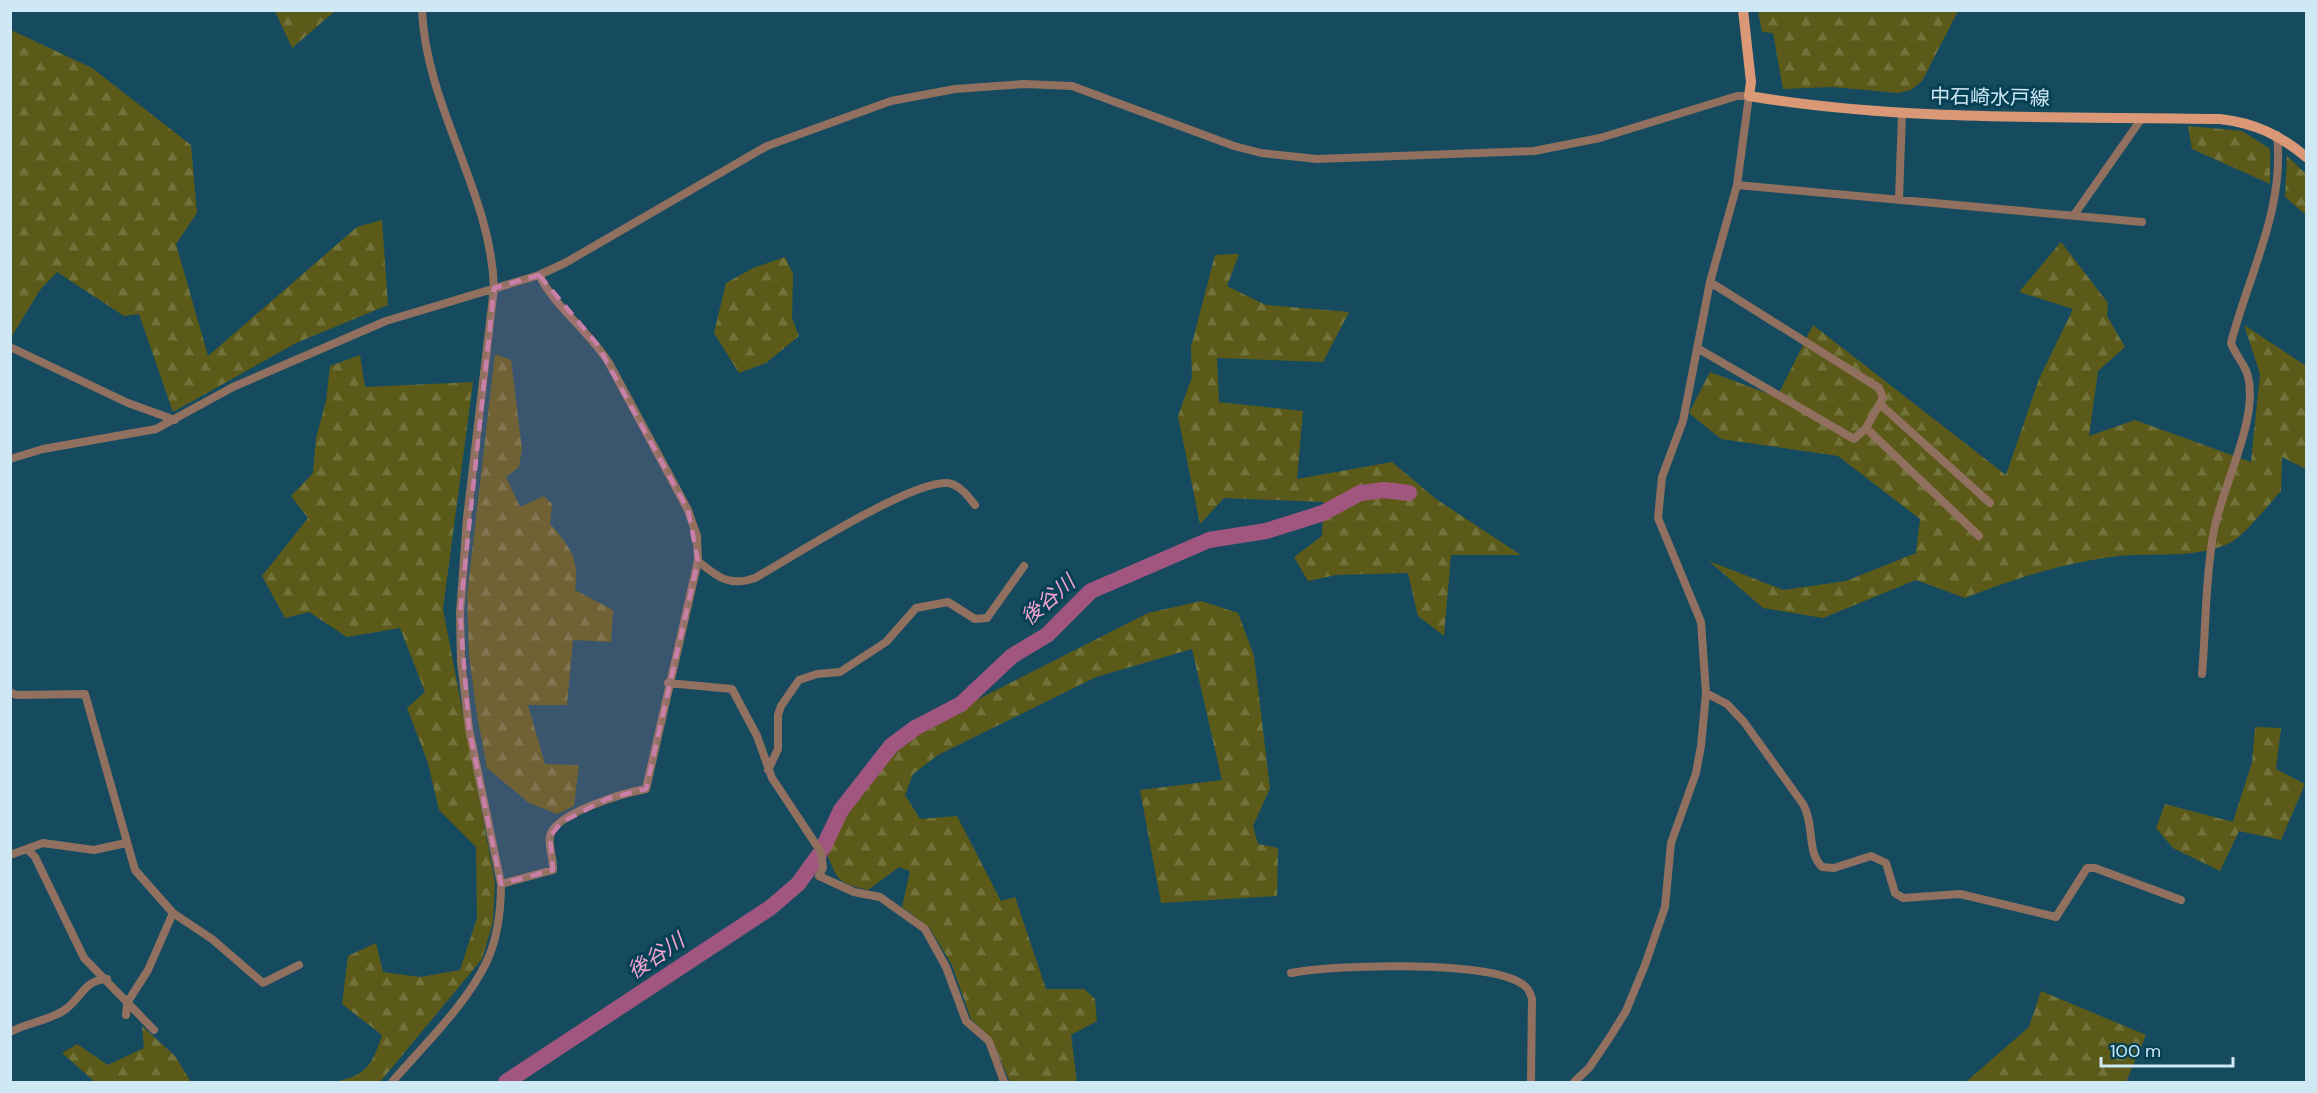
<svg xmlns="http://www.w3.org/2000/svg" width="2317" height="1093" viewBox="0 0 2317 1093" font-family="'DM Sans','Noto Sans JP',sans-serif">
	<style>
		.forest { fill: url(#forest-firs) }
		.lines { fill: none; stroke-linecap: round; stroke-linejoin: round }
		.river { stroke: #a1567f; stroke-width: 16 }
		.minor { stroke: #91705f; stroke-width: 8 }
		.major { stroke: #db9876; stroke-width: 10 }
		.marked { fill: #c880a8; fill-opacity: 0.2; stroke: #c880a8; stroke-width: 4.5; stroke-dasharray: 12 8; stroke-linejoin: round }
		.labels { text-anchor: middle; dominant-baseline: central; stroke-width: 6; stroke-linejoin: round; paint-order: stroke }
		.street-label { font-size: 20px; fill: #cee8f4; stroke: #064054 }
		.water-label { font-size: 21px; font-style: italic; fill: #f8a4d0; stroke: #064054 }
	</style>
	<defs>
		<pattern id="forest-firs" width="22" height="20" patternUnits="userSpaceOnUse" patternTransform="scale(1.5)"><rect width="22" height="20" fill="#5c5a19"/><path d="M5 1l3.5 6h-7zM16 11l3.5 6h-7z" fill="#72723b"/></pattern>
	</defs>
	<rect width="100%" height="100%" fill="#164b5f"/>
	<path class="forest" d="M275,11H335L292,48Z
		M1758,11V10L1958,11L1922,81L1911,90L1898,93L1833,87L1783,89L1773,33L1762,32Z
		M11,30L92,68L191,145L197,213L176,244L208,356L357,227L382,220L388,305L296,343L173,412L139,314L124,316L57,272L40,290L12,336Z
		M2188,126L2242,131L2270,149V184L2192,149Z
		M2287,156L2306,174V215L2285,197Z
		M2061,242L2108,303L2107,316L2125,347L2098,371L2089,436L2135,420L2251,462L2260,374L2244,325L2306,366V469L2282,457L2281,491C2270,503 2246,533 2233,541C2198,561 2150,551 2111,557C2059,564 2014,579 1965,598L1916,580L1823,618L1763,608L1709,561L1783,590L1846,581L1916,553L1920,519L1838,456L1721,439L1689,413L1710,372L1777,397L1813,325L2006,475L2039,379L2073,309L2019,292Z
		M1239,254L1227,286L1266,305L1349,312L1323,362L1217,358L1219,402L1303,411L1297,479L1392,462L1436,499L1521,555H1451L1444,636L1418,616L1408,573L1336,575L1308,581L1294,557L1322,536L1324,502L1224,498L1200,524L1178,416L1192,377L1191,347L1215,255Z
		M785,257L793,274L792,318L799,336L766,363L739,373L714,333L726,283L753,268Z
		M495,354L511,360L522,449L519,467L506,477L520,507L544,496L552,504L550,524C570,546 580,560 575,590L613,610L611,642L573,640L567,705H528L545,764L579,765L574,806L557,814L529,803L487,768L477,715L469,655L467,596Z
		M360,355L365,387L473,382L443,609L495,882L493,922L482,959L380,1082H333C367,1076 372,1065 382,1035L342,1004L348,956L376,943L383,972L420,977L460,970L477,918L476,847L439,810L428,763L407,708L425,692L400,628L347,637L309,612L285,618L262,576L308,518L291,496L313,473L316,438L326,401L330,366Z
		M1201,601L1238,613L1254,656L1270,788L1253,826L1258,844L1278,848L1277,896L1161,903L1140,790L1222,780L1192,649L1096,677L938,755L913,774L905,795L920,819L957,816L1001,901L1015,897L1046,989H1084L1095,999L1097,1021L1071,1035L1077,1082H1010L992,1040L971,1019L952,965L929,927L902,907L910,871L899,867L868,890C833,882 839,879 825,850L835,825L882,759L906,736L1148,613Z
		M2255,727L2281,728L2276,769L2305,784L2281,840L2239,831L2220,871L2173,848L2156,828L2165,804L2233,822L2252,762Z
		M2041,991L2146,1035L2126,1082H1966L2029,1027Z
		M142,1026L175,1056L191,1082H95L62,1053L77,1044L108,1065L144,1048Z"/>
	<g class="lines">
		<path class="river" d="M823,848L841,810L891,746L915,728L961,704L1012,656L1047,635L1091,591L1209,540L1266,531L1323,513L1360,493L1384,490L1409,493
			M506,1082L770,908L798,884L819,855"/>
		<path class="minor" d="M1737,185L2142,222
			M1899,199L1902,113
			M2074,215L2142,118
			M10,347L128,403L175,420
			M1697,348L1854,439L1866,428L1883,398L1879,388L1710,282
			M1881,405L1990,503
			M1866,428L1979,536
			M10,459L43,449L156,429L233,387L386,321L539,275L565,263L767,146L891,101L955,89L1024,84L1072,86L1234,146L1261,153L1317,159L1534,151L1600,138L1737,96H1749L1737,185L1710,282L1683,421L1662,477L1658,518L1701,622L1706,693L1701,746L1696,773L1671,843L1665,907L1645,965L1626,1011L1610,1037L1589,1068L1574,1082
			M698,561C717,577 729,587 755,578C792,557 910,481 947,483C959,484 968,496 975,505
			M2202,674C2206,628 2205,582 2213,536C2220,489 2259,422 2248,376C2245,364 2235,355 2231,343C2249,273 2285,210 2277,135
			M668,683L732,689L757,736L772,778L821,852L823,868L819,876L854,892L880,897L925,929L946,967L966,1021L989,1041L1004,1082
			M10,692L16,695L85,694L135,870L173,913L212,939L263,983L299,965
			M1706,693L1727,704L1744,722L1803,804C1815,825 1806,851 1822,867L1834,868L1871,856L1886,863L1895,893L1903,898L1960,894L2056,917L2087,868H2095L2181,900
			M768,770L778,749V715L781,706L799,680L817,674L840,672L886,642L916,608L948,602L975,619L987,618L1024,566
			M27,849L35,857L84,958L154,1030
			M10,855L43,843L94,850L126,843
			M501,884L553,870C554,859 548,847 550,836C555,813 624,793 646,789L698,561L697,536L688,510L609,363C589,331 556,308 539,275
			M1291,973C1334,964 1481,961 1519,982C1527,986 1530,991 1532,999L1531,1082
			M126,1015L127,1003L148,970L173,913
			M10,1032C27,1023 47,1021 63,1011C80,1001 84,979 107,979
			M392,1082C423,1046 467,1004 487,961C498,937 501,910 501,884L469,729L461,662L460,613L467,518L494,288C491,192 426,107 422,10"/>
		<path class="major" d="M1743,10L1751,82L1749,96C1904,122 2063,116 2220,119C2255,123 2280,135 2306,157"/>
	</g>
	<path class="marked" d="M539,275L597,344L688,510L698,561L646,789L607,799L562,822L550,836L553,870L501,884L469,729L460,613L494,288Z"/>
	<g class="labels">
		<g class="street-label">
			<text transform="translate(1990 97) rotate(1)">中石崎水戸線</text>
		</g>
		<g class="water-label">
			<text transform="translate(1048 600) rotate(-41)">後谷川</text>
			<text transform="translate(656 956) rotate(-34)">後谷川</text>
		</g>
	</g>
	<rect width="2317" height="1093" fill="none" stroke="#cee8f4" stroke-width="24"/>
	<path d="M2101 1057v9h132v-9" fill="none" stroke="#cee8f4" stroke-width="3"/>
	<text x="2110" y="1057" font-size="18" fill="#cee8f4" stroke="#064054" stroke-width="4.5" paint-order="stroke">100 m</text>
</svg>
